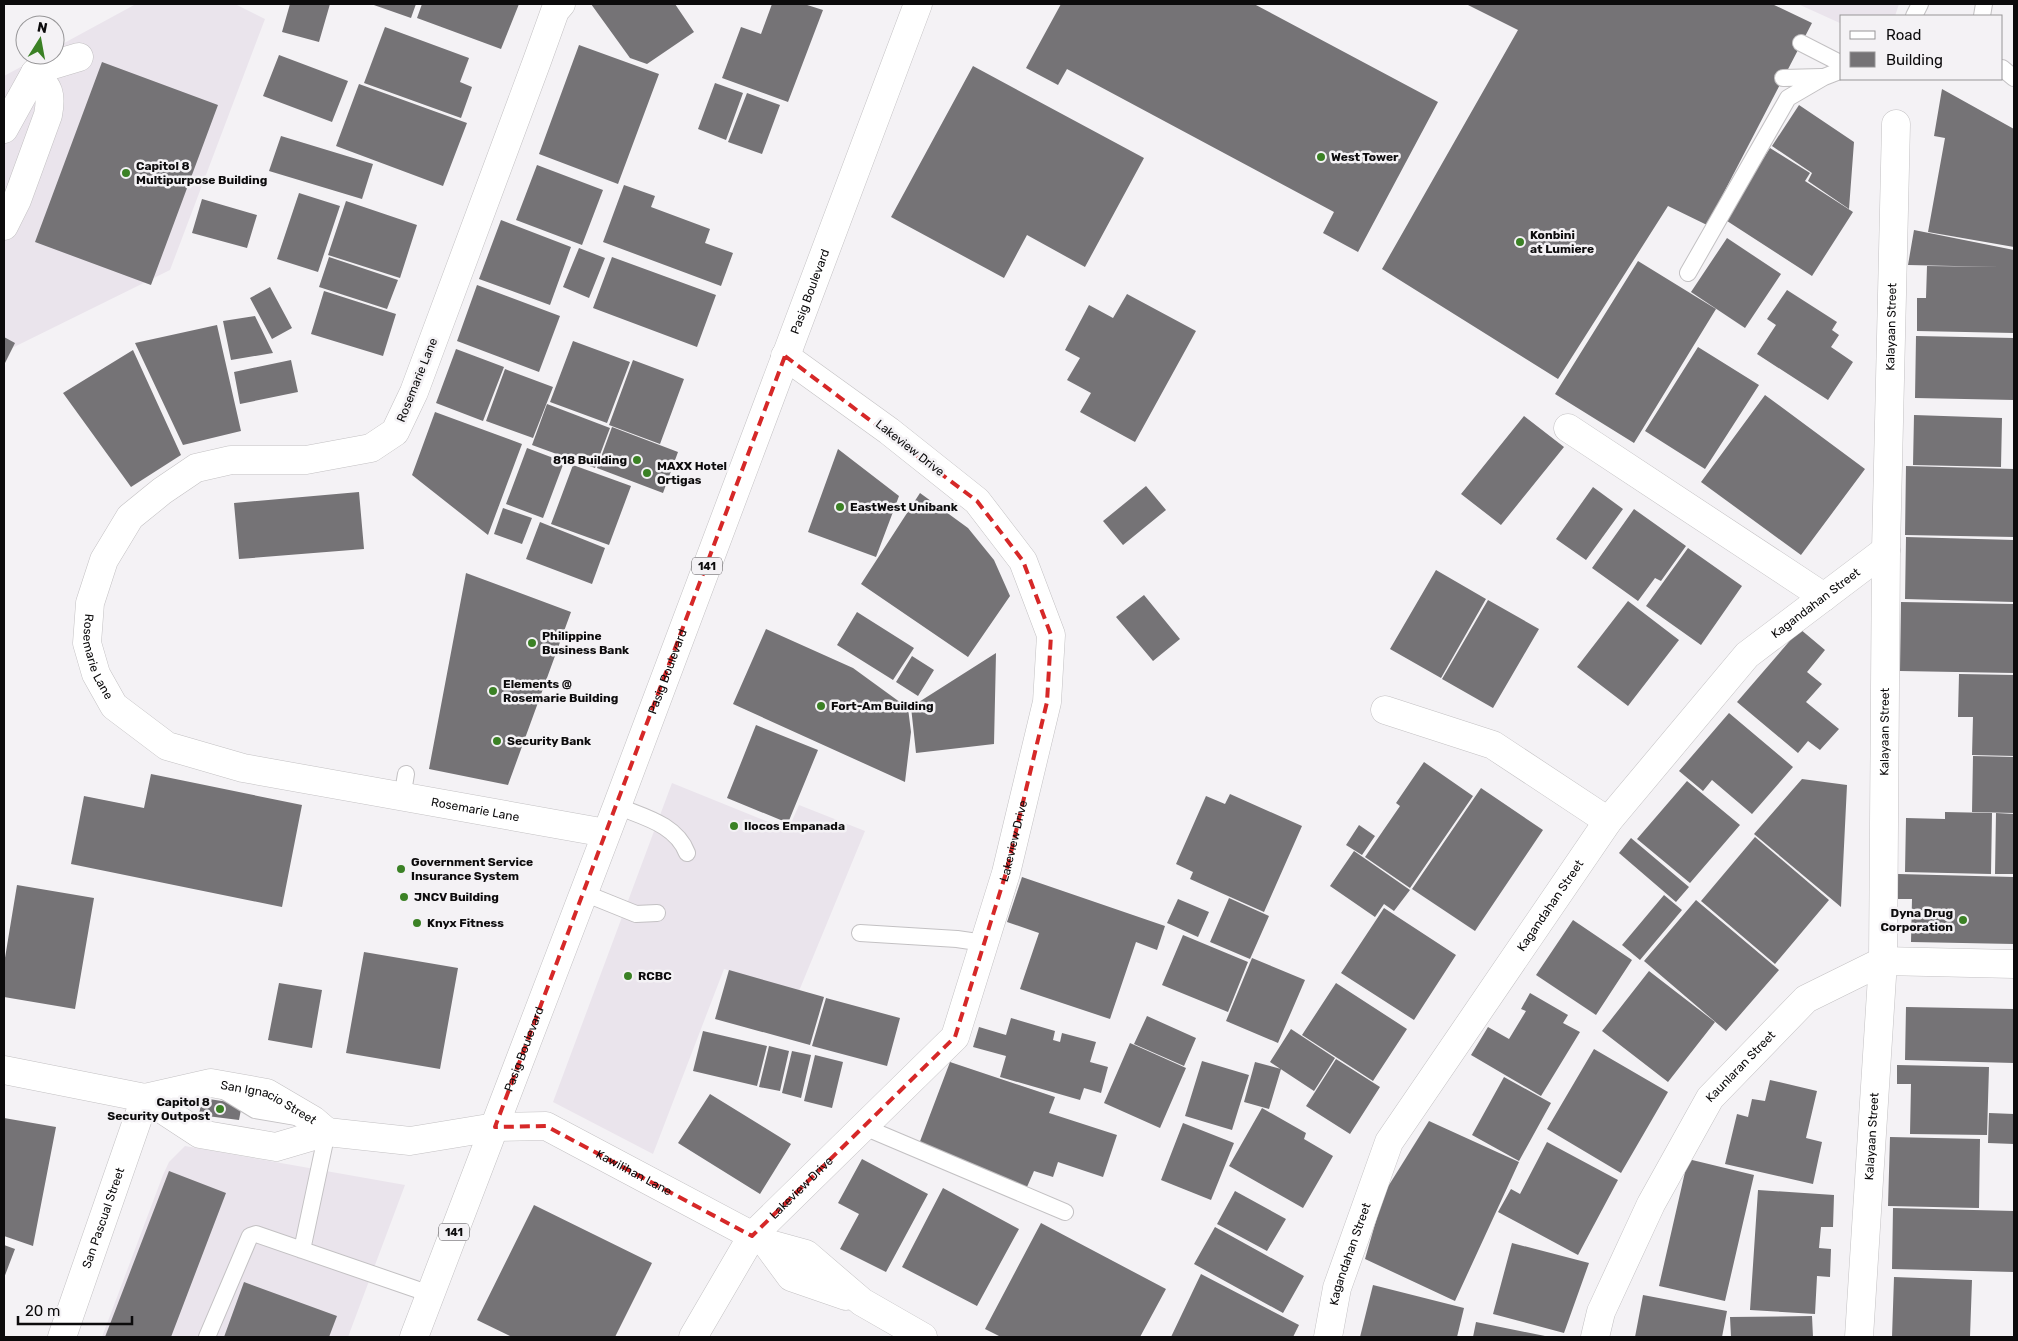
<svg xmlns="http://www.w3.org/2000/svg" width="2018" height="1341" viewBox="0 0 2018 1341" font-family="Rubik,sans-serif">
	<style>
		.built { fill: #eae4ec }
		.building { fill: #757376 }
		.lines { fill: none; stroke-linecap: round; stroke-linejoin: round }
		.service-casing { stroke: #c3c1c3; stroke-width: 18 }
		.minor-casing { stroke: #c3c1c3; stroke-width: 29 }
		.primary-casing { stroke: #c3c1c3; stroke-width: 29 }
		.service { stroke: #fff; stroke-width: 16 }
		.minor { stroke: #fff; stroke-width: 28 }
		.primary { stroke: #fff; stroke-width: 28 }
		.marked { fill: none; stroke: #d62828; stroke-width: 4; stroke-dasharray: 10 6; stroke-linejoin: round }
		.poi-dot { fill: #3b8125; stroke: #f4f2f5; stroke-width: 2 }
		.labels { text-anchor: middle; dominant-baseline: central; stroke-width: 5; stroke-linejoin: round; paint-order: stroke }
		.shield { fill: #f4f2f5; stroke: #525052; stroke-width: 1 }
		.shield-label { font-size: 11px; font-weight: bold; fill: #0c0b0c }
		.poi-label { font-size: 12px; font-weight: bold; fill: #0c0b0c; stroke: #f4f2f5; text-anchor: start }
		.street-label { font-size: 12px; fill: #0c0b0c; stroke: #f4f2f5 }
	</style>
	<rect width="100%" height="100%" fill="#f4f2f5"/>
	<path class="built" d="M136,4H235L265,19L170,270L12,348L4,344V76L43,55H55V48Z
		M1798,4H1899L1895,16H1842V24Z
		M672,783L788,830L799,805L865,831L799,991L724,969L653,1154L553,1102Z
		M185,1146L405,1185L348,1337H102L163,1175L169,1162Z"/>
	<path class="building" d="M290,4H330L319,42L282,32Z
		M371,4H416L411,18Z
		M422,4H519L501,49L417,18Z
		M591,4H675L694,32L647,64L630,58Z
		M772,4H804L823,10L788,102L722,78L741,27L761,34Z
		M1061,4H1254L1438,102L1358,252L1323,233L1334,212L1067,69L1058,85L1026,68Z
		M1466,4H1772L1812,23L1707,225L1668,206L1558,379L1382,269L1518,30Z
		M385,27L469,58L460,82L472,87L461,118L364,83Z
		M579,45L659,74L618,184L539,154Z
		M279,55L348,81L332,122L263,96Z
		M102,62L218,105L151,285L35,242Z
		M973,66L1144,158L1085,267L1027,235L1004,278L891,217Z
		M715,83L743,93L726,140L698,129Z
		M359,84L467,123L443,186L336,146Z
		M1942,89L2014,129V247L1928,232L1945,138L1934,136Z
		M747,93L780,105L762,154L728,142Z
		M1799,105L1854,142L1849,209L1808,181L1812,173L1772,146Z
		M281,136L373,164L362,199L269,171Z
		M1770,148L1810,173L1805,181L1853,212L1812,276L1724,219Z
		M537,165L603,190L582,245L516,220Z
		M624,185L655,196L651,207L710,229L705,243L733,253L721,286L603,242Z
		M299,193L340,206L318,272L277,259Z
		M202,199L257,215L247,248L192,233Z
		M346,201L417,225L400,278L328,255Z
		M501,220L571,247L550,305L479,279Z
		M1914,230L2014,250V333L1917,331V298H1926L1927,266L2000,267L1908,265Z
		M1727,238L1781,274L1745,328L1691,292Z
		M579,248L605,258L589,298L563,287Z
		M329,257L398,280L387,309L319,287Z
		M612,257L716,295L697,347L593,308Z
		M1638,261L1716,309L1634,443L1555,394Z
		M477,285L560,316L539,372L457,341Z
		M270,287L292,328L272,339L250,298Z
		M1787,290L1837,322L1832,330L1839,335L1831,347L1853,362L1828,400L1757,354L1776,325L1767,319Z
		M324,291L396,314L383,356L311,334Z
		M1127,294L1196,331L1135,442L1080,412L1091,393L1067,380L1080,358L1065,350L1089,305L1113,318Z
		M255,316L273,353L231,360L223,321Z
		M217,325L241,431L183,445L135,343Z
		M1916,336L2014,338V400L1915,398Z
		M4,337L15,343L4,365Z
		M573,341L630,362L607,423L550,402Z
		M1698,347L1759,385L1705,469L1645,431Z
		M456,349L504,367L483,421L436,403Z
		M133,350L181,455L131,487L63,393Z
		M291,360L298,392L240,404L234,372Z
		M633,360L684,379L660,444L609,425Z
		M505,369L553,387L533,438L486,421Z
		M1765,395L1865,469L1801,555L1701,482Z
		M547,404L610,428L595,468L532,445Z
		M435,412L522,444L488,535L412,475Z
		M1914,415L2002,418L2001,467L1913,465Z
		M1524,416L1564,447L1501,525L1461,494Z
		M612,427L678,452L663,493L597,468Z
		M527,448L564,462L543,518L506,504Z
		M838,449L899,496L876,557L808,532Z
		M573,465L631,486L609,545L551,524Z
		M1906,466L2014,469V537L1905,535Z
		M1146,486L1166,510L1123,545L1103,521Z
		M1593,487L1623,509L1586,560L1556,539Z
		M359,492L364,549L239,559L234,503Z
		M920,493L968,528L994,560L1010,596L968,657L861,584Z
		M503,508L532,518L522,544L494,534Z
		M1634,509L1686,546L1661,581L1655,578L1638,601L1592,568Z
		M540,522L605,548L592,584L526,559Z
		M1906,537L2014,540V602L1905,599Z
		M1688,548L1742,586L1701,645L1646,606Z
		M1436,570L1486,599L1441,678L1390,649Z
		M466,573L571,612L508,785L429,769Z
		M1144,595L1180,639L1153,661L1116,617Z
		M1488,600L1539,629L1493,708L1442,679Z
		M1628,601L1679,640L1628,706L1577,667Z
		M1901,602L2014,604V673L1900,671Z
		M857,612L914,648L893,680L837,645Z
		M766,629L853,668L908,708L911,732L905,782L733,704Z
		M1800,629L1825,650L1807,672L1822,684L1806,702L1839,729L1820,750L1808,741L1798,753L1737,702Z
		M996,653L994,744L916,753L911,707Z
		M912,656L934,670L918,696L896,682Z
		M1959,674L2014,675V756L1972,755L1973,717H1958Z
		M1729,713L1793,767L1752,814L1712,780L1703,791L1679,771Z
		M756,725L818,750L788,823L727,798Z
		M1973,756L2014,757V813L1972,812Z
		M1424,762L1473,796L1410,888L1365,857L1400,806L1396,803Z
		M151,774L302,805L282,907L71,864L84,796L144,808Z
		M1802,779L1847,785L1841,907L1754,834Z
		M1687,781L1740,825L1690,883L1637,839Z
		M1481,788L1543,830L1475,931L1412,889Z
		M1230,794L1302,826L1264,912L1190,879L1193,872L1176,864L1206,796L1225,804Z
		M1945,812L1992,813L1991,874L1905,872L1906,818L1945,819Z
		M1996,813L2014,814V874H1995Z
		M1359,825L1375,836L1362,855L1346,845Z
		M1755,837L1829,900L1775,964L1701,901Z
		M1631,838L1689,887L1676,902L1619,853Z
		M1354,851L1410,890L1394,911L1384,904L1375,917L1330,886Z
		M1898,874L2014,877V944L1911,942L1912,899H1898Z
		M1022,877L1165,926L1157,950L1136,942L1110,1019L1020,989L1039,933L1007,922Z
		M17,885L94,898L75,1009L4,997V964Z
		M1664,895L1682,910L1640,960L1622,945Z
		M1229,898L1269,916L1250,959L1210,942Z
		M1178,899L1209,912L1198,937L1167,923Z
		M1696,900L1779,970L1726,1031L1644,961Z
		M1384,908L1456,955L1414,1020L1341,973Z
		M1573,920L1632,960L1596,1015L1536,975Z
		M1183,935L1248,962L1228,1012L1162,985Z
		M364,952L458,968L440,1069L346,1053Z
		M1252,958L1305,980L1278,1043L1226,1021Z
		M729,970L824,997L810,1045L715,1019Z
		M1649,971L1715,1022L1668,1082L1602,1031Z
		M279,983L322,990L312,1048L268,1040Z
		M1336,983L1407,1029L1373,1081L1302,1035Z
		M1530,993L1568,1015L1563,1023L1580,1032L1541,1096L1471,1055L1488,1027L1509,1039L1526,1011L1521,1009Z
		M826,998L900,1018L887,1066L812,1046Z
		M1906,1007L2014,1009V1063L1905,1060Z
		M1147,1016L1196,1038L1184,1066L1134,1044Z
		M1011,1018L1055,1031L1053,1040L1060,1042L1062,1033L1096,1042L1090,1062L1108,1067L1101,1093L1084,1088L1080,1100L1000,1077L1006,1056L973,1047L979,1027L1006,1035Z
		M1291,1029L1335,1058L1314,1091L1270,1062Z
		M703,1031L767,1046L757,1086L693,1071Z
		M1130,1043L1186,1068L1160,1128L1104,1103Z
		M769,1046L789,1051L780,1091L759,1087Z
		M1594,1049L1668,1092L1621,1173L1547,1129Z
		M792,1051L811,1055L801,1098L782,1093Z
		M815,1055L843,1062L832,1108L804,1101Z
		M1336,1059L1380,1087L1350,1134L1306,1106Z
		M1202,1061L1249,1075L1232,1130L1185,1116Z
		M950,1062L1055,1097L1049,1113L1117,1135L1103,1177L1058,1162L1053,1177L1034,1171L1027,1187L919,1144Z
		M1255,1062L1281,1069L1269,1109L1244,1102Z
		M1897,1065L1989,1067L1987,1135L1910,1134L1911,1084H1897Z
		M1504,1077L1551,1103L1519,1161L1472,1135Z
		M1770,1080L1817,1091L1806,1138L1822,1142L1813,1184L1725,1164L1737,1114L1748,1117L1752,1099L1765,1101Z
		M710,1094L791,1144L760,1194L678,1143Z
		M202,1098L242,1104L239,1120L199,1115Z
		M1262,1108L1306,1133L1304,1139L1333,1156L1303,1208L1229,1166Z
		M1989,1113L2014,1114V1144L1988,1143Z
		M4,1118L56,1127L33,1246L4,1236Z
		M1429,1121L1519,1162L1455,1301L1365,1259L1384,1193Z
		M1183,1123L1234,1143L1211,1200L1161,1180Z
		M1890,1137L1980,1139L1979,1208L1888,1206Z
		M1547,1142L1618,1180L1578,1255L1498,1212L1511,1189L1520,1194Z
		M862,1159L928,1194L886,1272L840,1249L859,1214L838,1203Z
		M1688,1159L1754,1175L1725,1301L1659,1286Z
		M169,1171L226,1193L171,1337H105Z
		M943,1188L1019,1229L977,1306L902,1267Z
		M1758,1190L1834,1195L1833,1227H1821L1819,1248L1831,1249L1830,1277L1817,1276L1815,1314L1750,1310Z
		M1235,1191L1286,1219L1267,1251L1217,1224Z
		M534,1205L652,1263L615,1337H512L477,1320Z
		M1893,1208L2014,1211V1272L1892,1269Z
		M1041,1223L1166,1289L1140,1337H1001L985,1329Z
		M1215,1227L1304,1276L1283,1313L1194,1264Z
		M1512,1243L1589,1263L1564,1333L1493,1314Z
		M4,1245L15,1249L4,1278Z
		M1201,1274L1299,1325L1293,1337H1171Z
		M1894,1277L1972,1280L1970,1337H1892Z
		M244,1282L337,1316L329,1337H224Z
		M1373,1285L1464,1308L1457,1337H1360Z
		M1643,1295L1727,1311L1722,1337H1635Z
		M1812,1316L1813,1337H1731L1730,1317Z
		M1476,1322L1545,1336V1337H1473Z"/>
	<g class="lines">
		<defs>
			<path id="service" d="M1914,16L1920,4
				M1982,16L1984,4
				M1801,43L1842,64
				M2002,68L2014,78
				M1783,78L1822,77
				M1688,273L1788,98L1824,77L1842,70
				M402,798L406,774
				M617,806C643,817 676,824 687,853
				M584,893L636,914L657,913
				M860,933L957,939L984,943
				M224,1091L255,1110L296,1117
				M864,1127L1065,1212
				M302,1250L327,1132
				M207,1337L250,1236L256,1234L430,1294"/>
			<g id="minor">
				<path id="s1" d="M561,4L555,11L537,61L414,392L395,432L371,448L306,460H231L196,468L162,491L130,517L104,560L90,603L87,643L96,674L114,706L167,746L243,768L606,833"/>
				<path d="M4,129L35,73L39,69L79,57"/>
				<path d="M4,226L17,200L48,115C52,94 49,88 35,73"/>
				<path d="M1568,428L1824,597"/>
				<path d="M1385,710L1493,745L1608,821"/>
				<path id="s2" d="M4,1070L145,1098L200,1134L276,1147L327,1132L410,1141L495,1127L546,1126L766,1243L806,1254L862,1302L923,1337"/>
				<path id="s3" d="M145,1098L211,1083L267,1093L313,1120L327,1132"/>
				<path d="M766,1243L791,1277L846,1296"/>
				<path id="s4" d="M62,1337L145,1098"/>
				<path id="s5" d="M693,1337L752,1236L955,1037L1006,873L1047,702L1051,635L1023,561L977,501L889,431L785,356"/>
				<path id="s6" d="M1328,1337L1337,1288L1389,1142L1608,821L1747,655L1886,550"/>
				<path id="s7" d="M1595,1337L1601,1312L1651,1204L1710,1098L1806,999L1883,961L2014,964"/>
				<path id="s8" d="M1859,1337L1883,961L1886,550L1896,124"/>
			</g>
			<g id="primary">
				<path id="s9" d="M414,1337L617,806L918,4"/>
			</g>
		</defs>
		<use href="#service" class="service-casing"/>
		<use href="#minor" class="minor-casing"/>
		<use href="#primary" class="primary-casing"/>
		<use href="#service" class="service"/>
		<use href="#minor" class="minor"/>
		<use href="#primary" class="primary"/>
	</g>
	<path class="marked" d="M785,356L977,501L1023,561L1051,635L1047,702L1006,873L955,1037L752,1236L546,1126L495,1127Z"/>
	<g class="poi-dot">
		<circle cx="1321" cy="157" r="5"/>
		<circle cx="126" cy="173" r="5"/>
		<circle cx="1520" cy="242" r="5"/>
		<circle cx="637" cy="460" r="5"/>
		<circle cx="647" cy="473" r="5"/>
		<circle cx="840" cy="507" r="5"/>
		<circle cx="532" cy="643" r="5"/>
		<circle cx="493" cy="691" r="5"/>
		<circle cx="821" cy="706" r="5"/>
		<circle cx="497" cy="741" r="5"/>
		<circle cx="734" cy="826" r="5"/>
		<circle cx="401" cy="869" r="5"/>
		<circle cx="404" cy="897" r="5"/>
		<circle cx="1963" cy="920" r="5"/>
		<circle cx="417" cy="923" r="5"/>
		<circle cx="628" cy="976" r="5"/>
		<circle cx="220" cy="1109" r="5"/>
	</g>
	<g class="labels">
		<g class="shield">
			<rect x="692" y="557.5" width="30" height="17" rx="4"/>
			<rect x="439" y="1223.5" width="30" height="17" rx="4"/>
		</g>
		<g class="shield-label">
			<text x="707" y="566">141</text>
			<text x="454" y="1232">141</text>
		</g>
		<g class="poi-label">
			<text x="1331" y="157">West Tower</text>
			<text x="136" y="166">Capitol 8<tspan x="136" dy="14">Multipurpose Building</tspan></text>
			<text x="1530" y="235">Konbini<tspan x="1530" dy="14">at Lumiere</tspan></text>
			<text x="627" y="460" text-anchor="end">818 Building</text>
			<text x="657" y="466">MAXX Hotel<tspan x="657" dy="14">Ortigas</tspan></text>
			<text x="850" y="507">EastWest Unibank</text>
			<text x="542" y="636">Philippine<tspan x="542" dy="14">Business Bank</tspan></text>
			<text x="503" y="684">Elements @<tspan x="503" dy="14">Rosemarie Building</tspan></text>
			<text x="831" y="706">Fort-Am Building</text>
			<text x="507" y="741">Security Bank</text>
			<text x="744" y="826">Ilocos Empanada</text>
			<text x="411" y="862">Government Service<tspan x="411" dy="14">Insurance System</tspan></text>
			<text x="414" y="897">JNCV Building</text>
			<text x="1953" y="913" text-anchor="end">Dyna Drug<tspan x="1953" dy="14">Corporation</tspan></text>
			<text x="427" y="923">Knyx Fitness</text>
			<text x="638" y="976">RCBC</text>
			<text x="210" y="1102" text-anchor="end">Capitol 8<tspan x="210" dy="14">Security Outpost</tspan></text>
		</g>
		<g class="street-label">
			<text stroke="none"><textPath href="#s9" startOffset="1118">Pasig Boulevard</textPath></text>
			<text stroke="none"><textPath href="#s8" startOffset="1011">Kalayaan Street</textPath></text>
			<text transform="translate(417 380) rotate(-68)">Rosemarie Lane</text>
			<text transform="translate(910 448) rotate(38)">Lakeview Drive</text>
			<text stroke="none"><textPath href="#s6" startOffset="896">Kagandahan Street</textPath></text>
			<text stroke="none"><textPath href="#s1" startOffset="899">Rosemarie Lane</textPath></text>
			<text stroke="none"><textPath href="#s9" startOffset="712">Pasig Boulevard</textPath></text>
			<text stroke="none"><textPath href="#s8" startOffset="606">Kalayaan Street</textPath></text>
			<text stroke="none"><textPath href="#s1" startOffset="1334">Rosemarie Lane</textPath></text>
			<text stroke="none"><textPath href="#s5" startOffset="606">Lakeview Drive</textPath></text>
			<text stroke="none"><textPath href="#s6" startOffset="491">Kagandahan Street</textPath></text>
			<text stroke="none"><textPath href="#s9" startOffset="308">Pasig Boulevard</textPath></text>
			<text stroke="none"><textPath href="#s7" startOffset="310">Kaunlaran Street</textPath></text>
			<text stroke="none"><textPath href="#s3" startOffset="129">San Ignacio Street</textPath></text>
			<text stroke="none"><textPath href="#s8" startOffset="201">Kalayaan Street</textPath></text>
			<text stroke="none"><textPath href="#s2" startOffset="660">Kawilihan Lane</textPath></text>
			<text stroke="none"><textPath href="#s5" startOffset="186">Lakeview Drive</textPath></text>
			<text stroke="none"><textPath href="#s4" startOffset="126">San Pascual Street</textPath></text>
			<text stroke="none"><textPath href="#s6" startOffset="86">Kagandahan Street</textPath></text>
		</g>
	</g>
	<rect width="2018" height="1341" fill="none" stroke="#0c0b0c" stroke-width="10"/>
	<rect x="1840" y="15" width="162" height="65" fill="#f4f2f5" stroke="#979698"/>
	<rect x="1850" y="31" width="25" height="8" fill="#ffffff" stroke="#979698"/>
	<text x="1886" y="40" font-size="15" fill="#0c0b0c">Road</text>
	<rect x="1850" y="52" width="25" height="15" fill="#757376" stroke="#979698"/>
	<text x="1886" y="65" font-size="15" fill="#0c0b0c">Building</text>
	<g transform="translate(40 40) rotate(11)"><circle r="24" fill="#f4f2f5" stroke="#979698"/>
	<path d="M0-4L9 19L0 12L-9 19Z" fill="#3b8125"/>
	<text y="-8" font-size="14" font-weight="bold" text-anchor="middle" fill="#0c0b0c">N</text>
	</g>
	<path d="M18 1316v8h114v-8" fill="none" stroke="#0c0b0c" stroke-width="2.5"/>
	<text x="25" y="1316" font-size="15" fill="#0c0b0c" stroke="#f4f2f5" stroke-width="4" paint-order="stroke">20 m</text>
</svg>
